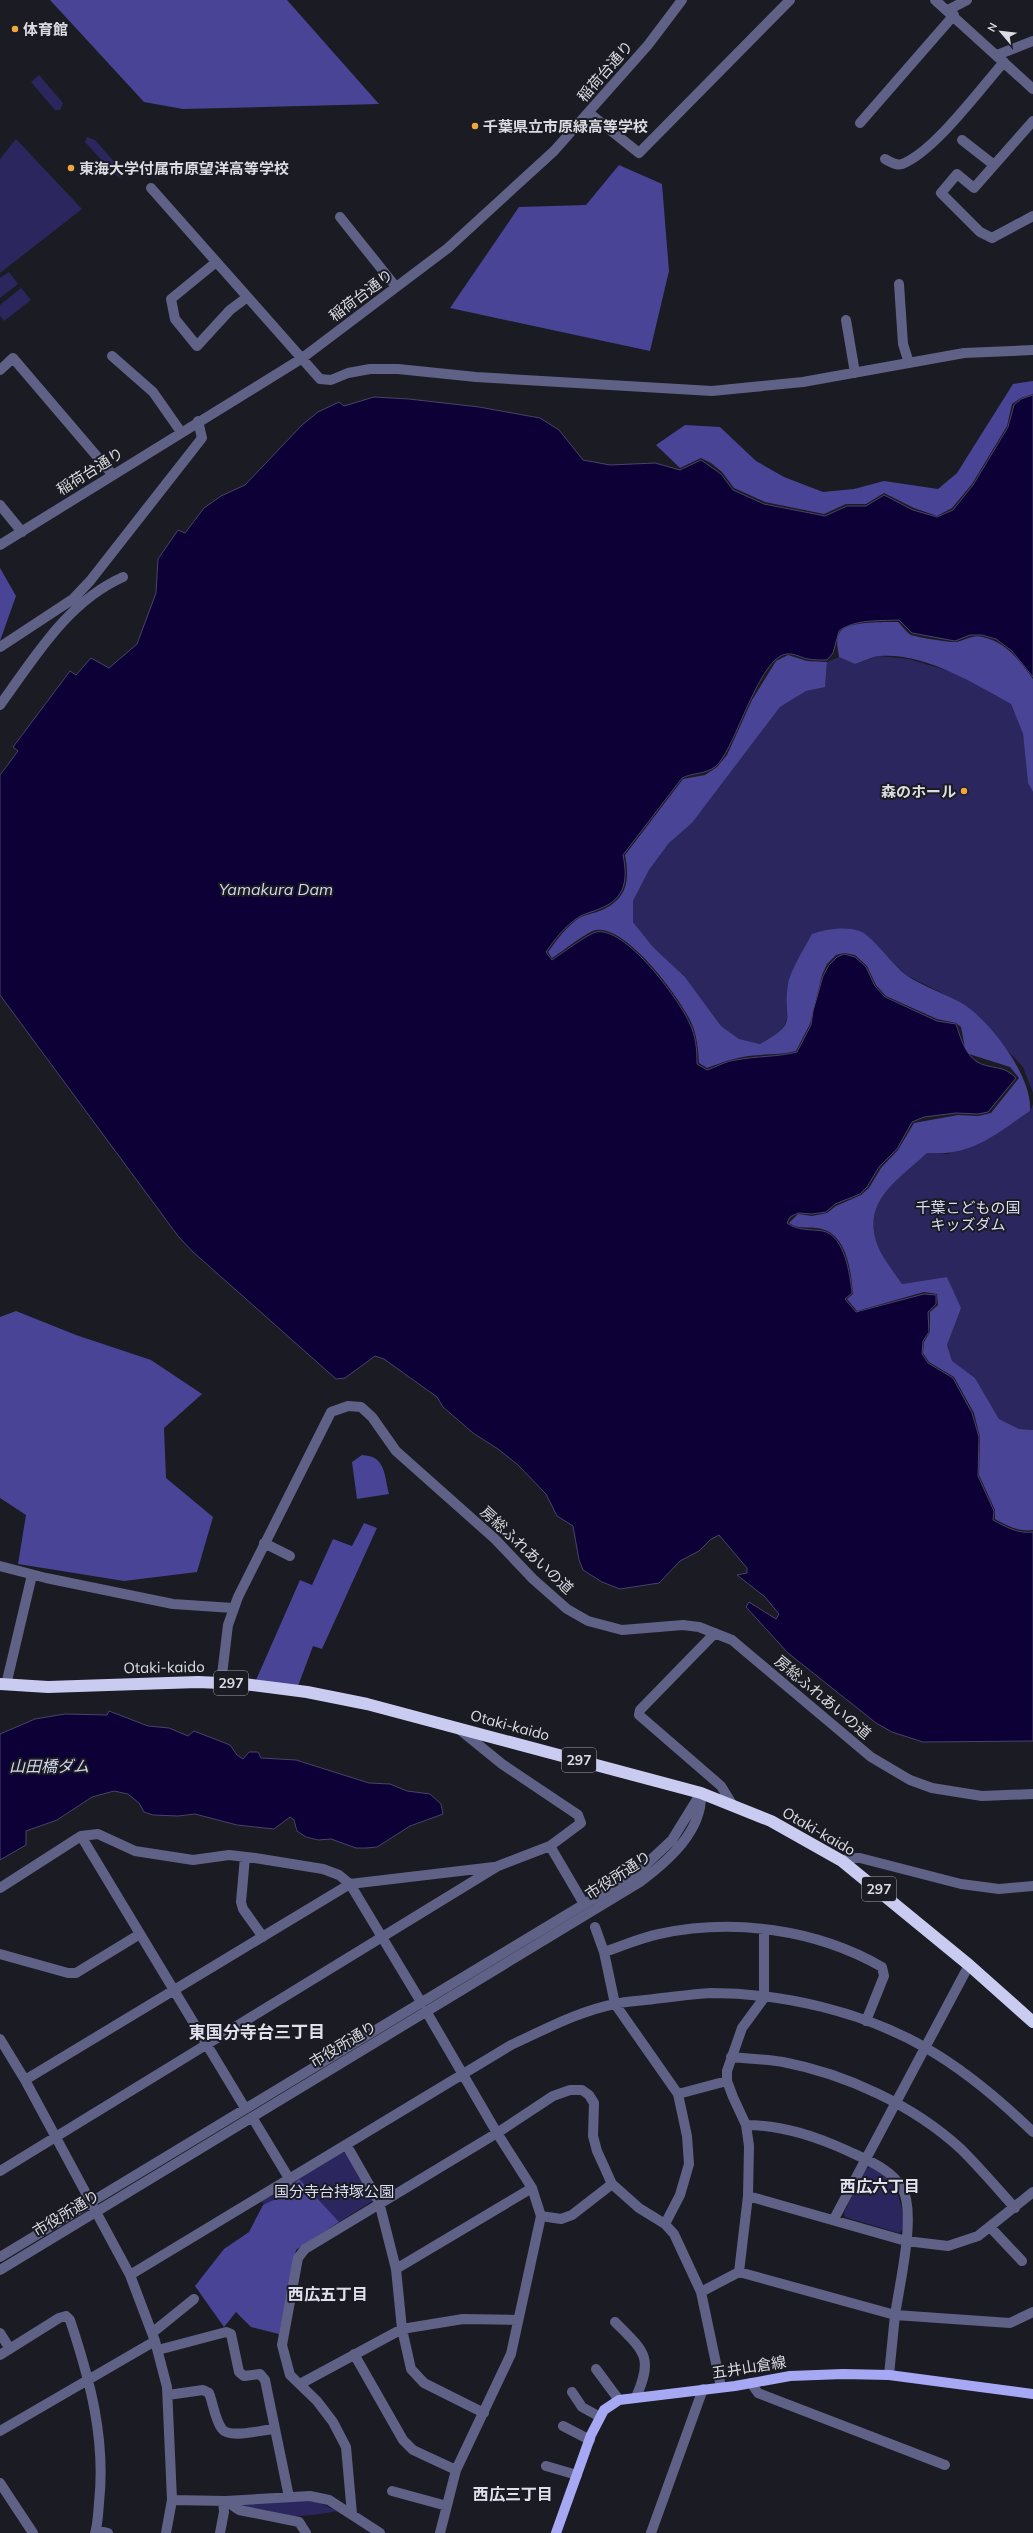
<svg xmlns="http://www.w3.org/2000/svg" width="1033" height="2533" viewBox="0 0 1033 2533" font-family="Mulish,'Noto Sans JP',sans-serif">
	<style>
		.green { fill: #2b275e }
		.forest { fill: #494495 }
		.water { fill: #0d0037; stroke: #4b426a }
		.lines { fill: none; stroke-linecap: round; stroke-linejoin: round }
		.minor { stroke: #606186; stroke-width: 10 }
		.major { stroke: #a6a8f4; stroke-width: 10 }
		.highway { stroke: #c9cbf0; stroke-width: 12 }
		.poi-dot { fill: #efa73d; stroke: #1a1b23; stroke-width: 1.5 }
		.labels { text-anchor: middle; dominant-baseline: central; stroke-width: 4; stroke-linejoin: round; paint-order: stroke }
		.shield { fill: #1a1b23; stroke: #a1a1a8; stroke-width: 1 }
		.shield-label { font-size: 14px; font-weight: bold; fill: #dbdbe1 }
		.poi-label { font-size: 15px; font-weight: bold; fill: #dbdbe1; stroke: #1a1b23; text-anchor: start }
		.street-label { font-size: 15px; fill: #dbdbe1; stroke: #1a1b23 }
		.park-label { font-size: 15px; fill: #dedff7; stroke: #1a1b23 }
		.water-label { font-size: 16px; font-style: italic; fill: #d5d6ed; stroke: #1a1b23 }
		.neighbourhood-label { font-size: 16px; font-weight: bold; fill: #dfe0eb; stroke: #1a1b23 }
		.quarter-label { font-size: 17px; font-weight: bold; fill: #dfe0eb; stroke: #1a1b23 }
	</style>
	<rect width="100%" height="100%" fill="#1a1b23"/>
	<path class="green" d="M39,75L63,103L60,110H55L31,82Z
		M87,137L95,140L123,172L122,178L114,174L85,142Z
		M16,139L82,209L0,273V159Z
		M9,272L18,284L0,298V278Z
		M21,288L31,300L4,321L0,316V305Z
		M878,656L909,659L952,672L1011,704L1023,734L1028,783L1033,792V1093L1023,1067L962,1003L906,975L861,931L788,983C787,1020 795,1024 760,1044L739,1039L721,1026L685,977L653,947L633,922V901L649,870L669,843L692,823L780,707L806,691L825,686L827,662L839,657L855,664Z
		M1033,1104V1430L1019,1429L999,1419L975,1378L952,1362L947,1345L960,1308L947,1277L902,1284C895,1274 886,1263 880,1251C858,1203 896,1182 927,1153L948,1154L1030,1111Z
		M341,2152L347,2153L374,2200L301,2246L261,2201Z
		M870,2167C896,2178 903,2202 904,2228L899,2233L845,2217L844,2213L864,2170Z
		M301,2501H315L338,2511C300,2518 278,2519 240,2506L241,2504Z"/>
	<path class="forest" d="M50,0H287L379,104L183,109L144,102Z
		M619,165L662,184L669,271L650,351L450,308L519,207L586,205Z
		M1033,381V394L1021,398L1012,404L1007,426L972,484L952,508L937,516L914,508L884,493L866,504H846L824,514L765,502L734,488L722,472L711,463L701,458L680,468L656,445L685,425L720,427L756,461L784,477L823,492L854,489L884,481L938,489L957,473L1013,384Z
		M0,568L16,596L0,641Z
		M898,622C902,626 906,632 911,635C916,637 951,643 956,642C966,640 973,634 983,637C1006,642 1020,661 1033,679V792L1028,783L1023,734L1011,704C973,683 924,652 879,656C871,657 862,662 855,664L839,657C838,649 835,640 840,632C846,621 886,622 898,622Z
		M788,655L807,661L827,662L825,687L806,691L780,707L692,823L669,843L649,870L633,901V922L653,947L685,977L721,1026L739,1039L760,1044C801,1021 782,1021 788,984C791,969 805,947 812,934C826,929 845,926 860,931C870,934 894,966 906,975C922,986 943,993 960,1002C988,1018 1033,1076 1030,1111C994,1135 973,1156 927,1153C896,1182 858,1203 880,1251C886,1262 895,1274 902,1284L947,1277L961,1308L947,1345L952,1361L975,1378L999,1419L1019,1429L1033,1430V1530C1019,1532 1007,1526 995,1519V1510L979,1475L980,1437L974,1413L954,1377L929,1362L923,1353L924,1342L930,1332V1312L938,1305L937,1294L924,1292L857,1311L847,1299L853,1294C851,1273 848,1239 825,1230C813,1225 800,1231 789,1223L798,1214L812,1216L827,1213L836,1206L861,1195L869,1188L881,1168L898,1150L914,1123L958,1115L978,1116L991,1113L1019,1078L1010,1067L966,1053L961,1027L956,1023L937,1019L886,996L876,985L867,966L855,955L844,953L836,955L827,964L822,975L810,1024L796,1051C776,1056 754,1053 734,1059C725,1061 716,1065 707,1068L699,1063C698,1048 697,1035 691,1022C679,996 626,925 596,930C586,932 562,952 552,958L548,952C557,940 567,925 581,917C588,914 595,913 602,910C627,899 630,880 625,855L683,779L705,775L717,767L727,755L752,700L776,661Z
		M16,1311L76,1335L151,1360L202,1394L164,1428L166,1478L213,1517L197,1572L124,1581L18,1564L26,1515L0,1498V1317Z
		M362,1455C386,1456 384,1475 389,1494L357,1499L352,1462Z
		M364,1523L377,1528L322,1649L313,1646L298,1686L256,1680L300,1580L312,1585L333,1539L352,1546Z
		M299,2179L339,2222L296,2250L279,2334L251,2327L236,2312L224,2327L195,2286L224,2249L249,2232L263,2205L282,2196Z"/>
	<path class="water" d="M1033,395V677L1012,651L996,639L982,635H970L955,641L912,633L899,620C879,621 855,619 839,631L833,653L827,660C821,660 814,660 808,659C802,658 794,653 787,654C759,656 736,748 716,766C705,775 694,772 682,778L623,855C628,879 626,899 599,909C593,912 585,913 579,917C565,926 555,939 546,952L552,960C561,954 588,934 596,932C625,926 678,998 689,1022C696,1036 697,1049 697,1064L707,1070C716,1067 726,1061 736,1060C757,1056 777,1057 797,1052L811,1025L813,1011L823,976L829,965L837,957L844,954L855,957L866,967L875,986L885,997L937,1021L956,1024C962,1042 967,1062 988,1066C1001,1069 1006,1068 1016,1078L988,1112L978,1114L956,1113L924,1117L912,1122L897,1149L879,1167L867,1187L860,1194L835,1204L826,1212L812,1214L798,1213L790,1217L787,1223C798,1231 810,1229 823,1231C845,1236 850,1275 852,1293L845,1299L856,1312L924,1294L936,1295V1304L928,1312L929,1332L923,1341L922,1354L928,1363L953,1378L972,1413L979,1437L978,1476L994,1511L993,1520C1006,1527 1018,1534 1033,1532V1741L923,1742L892,1732L876,1723L788,1653L746,1607L749,1602L776,1619L779,1614L765,1597L737,1575L747,1573V1568L719,1535L710,1540L699,1551L680,1561L659,1583L620,1589L602,1582L583,1570L579,1560L573,1526L557,1516L546,1494L518,1465L498,1449L473,1433L443,1407L437,1397L384,1359L375,1356L345,1378L336,1379L192,1251L178,1236L0,995V775L18,751L13,747L70,671L76,675L91,658L109,668L137,644L156,593L158,559L178,530L185,533L204,508L221,496L245,485L302,425L318,412L339,402L344,406L374,397L409,399L479,407L540,418L559,430L583,460L610,465L655,463L680,470L701,460L721,474L733,490L764,504L825,516L847,506H866L884,495L913,510L937,517L953,510L973,485L1008,427L1014,405L1021,399Z
		M109,1711L148,1726L169,1728L188,1736L194,1731L230,1745L237,1755L243,1759L249,1752H258L261,1758L296,1760L369,1783L390,1784L407,1791L430,1794L441,1804L443,1814L410,1826L377,1847L366,1848H356L331,1839L318,1840L306,1837L297,1831L294,1820L290,1817L274,1829L237,1825L195,1814L178,1816L153,1815L144,1812L139,1803L128,1794L114,1791L92,1797L57,1820L26,1831V1845L0,1860V1734L35,1719L65,1714L107,1715Z"/>
	<g class="lines">
		<path class="minor" d="M935,0L1033,89
			M948,10L967,0
			M997,55L1033,41
			M589,113L639,153L790,0
			M1033,121L974,188L957,174L941,193L980,232L992,238L1033,216
			M860,123L954,15
			M962,140L994,165
			M885,159C891,162 896,166 902,164C934,152 980,89 1004,62
			M151,188L320,379L331,380L348,373L370,369H398L476,377L712,391L803,382L964,353L1033,350
			M340,217L396,287
			M215,263L171,299L175,319L197,346L230,310L246,298
			M899,284L903,344L909,363
			M846,320L855,373
			M112,356L153,392L181,432
			M0,370L13,358L112,474
			M0,505L22,532
			M0,545L301,359L448,248L554,151L648,45L682,0
			M0,647L73,599L90,581L202,438L198,421
			M0,705C35,657 67,602 123,577
			M264,1543L290,1556
			M0,1566L46,1578L173,1604L233,1608
			M715,1633L640,1710L639,1715L721,1786L732,1804
			M221,1683L228,1625L238,1597L331,1412L348,1406L361,1407L372,1417L396,1451L495,1539L533,1579L567,1609L588,1621L622,1630L683,1625L699,1627L732,1640L871,1757L910,1780L932,1788L982,1796L1033,1794
			M6,1685L32,1575
			M81,1836L245,2108
			M550,1846L584,1904
			M245,1857L241,1902L243,1909L263,1937
			M842,1861L849,1858H860L961,1884L999,1889L1033,1886
			M0,1888L81,1836L98,1834L135,1851L193,1860L229,1855L255,1858L323,1869L339,1875L350,1884L421,2002
			M595,1927L604,1952L615,2004L678,2094L687,2136L689,2164L680,2195L665,2224
			M604,1952C622,1946 640,1938 659,1934C733,1918 816,1929 882,1967L884,1976L866,2021
			M0,1954L68,1973H76L140,1934
			M426,2011L497,2133L532,2188L541,2216L511,2354L456,2470L440,2533
			M0,2039L25,2080L130,2275L155,2341L167,2387L172,2500L166,2533
			M731,2057C748,2059 766,2059 783,2062C846,2074 913,2105 961,2149C980,2168 997,2188 1015,2208
			M25,2080L350,1884L494,1867
			M678,2094L727,2081
			M252,2117L290,2180
			M746,2125C782,2125 815,2136 848,2151C867,2160 891,2169 902,2188C917,2213 899,2286 895,2315C893,2335 891,2355 889,2375
			M347,2146L379,2202L396,2269L402,2329L411,2369L424,2383L484,2413
			M0,2171L498,1866L550,1846L581,1823L578,1815L502,1764L459,1729
			M748,2196L906,2241L948,2246L978,2236L1033,2192
			M541,2216L561,2219L572,2215L612,2184
			M834,2219L969,1965
			M990,2227L1022,2261
			M0,2257L639,1871L672,1840L701,1793
			M396,2269L532,2188
			M0,2270L640,1882C668,1861 703,1831 701,1793
			M739,2272L748,2196L749,2146L746,2125L733,2097L727,2081V2071L742,2028L764,1998V1930
			M130,2275L511,2045C544,2030 579,2011 615,2004C627,2001 641,2001 654,1999C673,1997 692,1994 711,1993C783,1993 864,2012 926,2048C966,2071 1000,2100 1033,2132
			M701,2292L739,2272L895,2315L1010,2323L1033,2312
			M615,2322C644,2351 654,2357 636,2397
			M0,2333L10,2349
			M152,2333L194,2299
			M158,2350L226,2332L231,2334L239,2372L244,2376L260,2374L265,2380L289,2497
			M354,2354L403,2440L413,2450L456,2470
			M0,2355L59,2318L66,2316L70,2320C90,2380 106,2439 99,2503C98,2513 98,2524 95,2533
			M596,2369L619,2400
			M751,2383L758,2393L945,2465
			M300,2384L402,2329L463,2319L518,2320
			M572,2392L582,2407L600,2417
			M168,2395L203,2390L209,2393C213,2403 215,2420 222,2429C229,2439 262,2430 274,2429
			M563,2426L590,2440
			M0,2431L155,2341
			M546,2466L577,2475
			M0,2483L33,2533
			M392,2491L447,2506
			M172,2500L226,2501L310,2496L329,2500L380,2533
			M226,2501L239,2510L299,2522L306,2533
			M352,2514L346,2447L333,2422L317,2401L290,2375L282,2345L298,2258L305,2249L497,2133L553,2096L570,2090H582L589,2095L594,2103L593,2136L597,2151L612,2184L639,2208L665,2224L674,2234L701,2292L721,2387
			M96,2530L108,2533
			M220,2533L224,2512L223,2501
			M651,2533L703,2389"/>
		<path class="major" d="M556,2533L591,2435L604,2410L619,2400L735,2386L790,2376L843,2374L889,2375L1033,2394"/>
		<path class="highway" d="M0,1684L48,1687L198,1682L244,1684L307,1692L367,1704L701,1793L771,1821L842,1861L969,1965L1033,2022"/>
	</g>
	<g class="poi-dot">
		<circle cx="15" cy="29" r="4"/>
		<circle cx="475" cy="126" r="4"/>
		<circle cx="71" cy="168" r="4"/>
		<circle cx="964" cy="791" r="4"/>
	</g>
	<g class="labels">
		<g class="shield">
			<rect x="214" y="1671" width="34" height="24" rx="3"/>
			<rect x="562" y="1748" width="34" height="24" rx="3"/>
			<rect x="862" y="1877" width="34" height="24" rx="3"/>
		</g>
		<g class="shield-label">
			<text x="231" y="1683">297</text>
			<text x="579" y="1760">297</text>
			<text x="879" y="1889">297</text>
		</g>
		<g class="poi-label">
			<text x="23" y="29">体育館</text>
			<text x="483" y="126">千葉県立市原緑高等学校</text>
			<text x="79" y="168">東海大学付属市原望洋高等学校</text>
			<text x="956" y="791" text-anchor="end">森のホール</text>
		</g>
		<g class="street-label">
			<text transform="translate(605 71) rotate(-49)">稲荷台通り</text>
			<text transform="translate(361 295) rotate(-37)">稲荷台通り</text>
			<text transform="translate(90 471) rotate(-32)">稲荷台通り</text>
			<text transform="translate(527 1550) rotate(43)">房総ふれあいの道</text>
			<text transform="translate(164 1667) rotate(-1)">Otaki-kaido</text>
			<text transform="translate(823 1697) rotate(40)">房総ふれあいの道</text>
			<text transform="translate(510 1725) rotate(15)">Otaki-kaido</text>
			<text transform="translate(819 1831) rotate(30)">Otaki-kaido</text>
			<text transform="translate(618 1875) rotate(-33)">市役所通り</text>
			<text transform="translate(343 2044) rotate(-31)">市役所通り</text>
			<text transform="translate(66 2213) rotate(-31)">市役所通り</text>
			<text transform="translate(749 2367) rotate(-9)">五井山倉線</text>
		</g>
		<g class="park-label">
			<text x="968" y="1207">千葉こどもの国<tspan x="968" dy="17">キッズダム</tspan></text>
			<text x="334" y="2191">国分寺台持塚公園</text>
		</g>
		<g class="water-label">
			<text x="276" y="889">Yamakura Dam</text>
			<text x="49" y="1766">山田橋ダム</text>
		</g>
		<g class="neighbourhood-label">
			<text x="880" y="2186">西広六丁目</text>
			<text x="328" y="2294">西広五丁目</text>
			<text x="513" y="2494">西広三丁目</text>
		</g>
		<g class="quarter-label">
			<text x="257" y="2031">東国分寺台三丁目</text>
		</g>
	</g>
	<g transform="translate(1001 32) rotate(298)" stroke="#1a1b23" stroke-width="3" paint-order="stroke">
	<path d="M0-3L7 15L0 10L-7 15Z" fill="#dbdbe1"/>
	<text y="-6" font-size="11" font-weight="bold" text-anchor="middle" fill="#dbdbe1">N</text>
	</g>
</svg>
